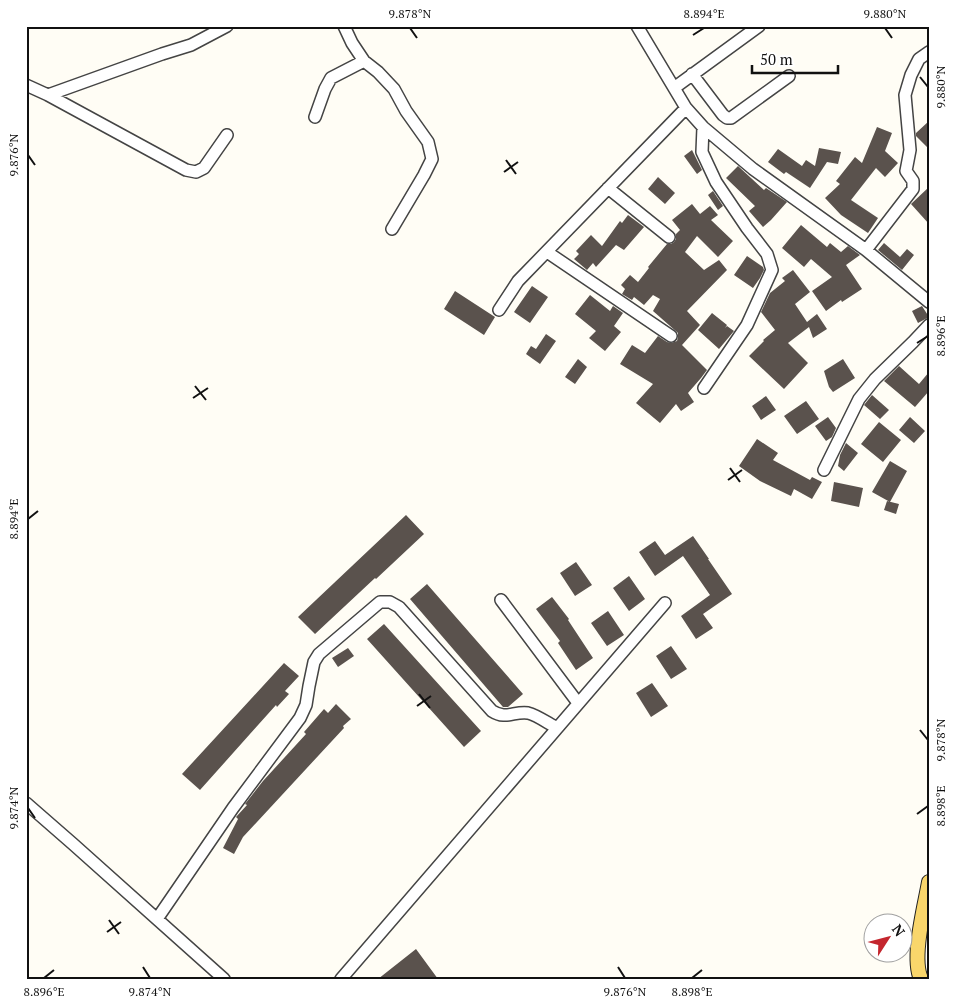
<svg xmlns="http://www.w3.org/2000/svg" width="955" height="1005" viewBox="0 0 955 1005" font-family="'PT Serif',serif">
	<style>
		.building { fill: #5a524d }
		.lines { fill: none; stroke-linecap: round; stroke-linejoin: round }
		.minor-casing { stroke: #444; stroke-width: 14 }
		.major-casing { stroke: #222; stroke-width: 16 }
		.minor { stroke: #fff; stroke-width: 11 }
		.major { stroke: #f9d66b; stroke-width: 14 }
		.ticks { fill: none; stroke: #111; stroke-width: 2 }
		.neatline { fill: none; stroke: #111; stroke-width: 2 }
		.ticks-label { font-size: 12px; text-anchor: middle; fill: #111 }
	</style>
	<rect width="100%" height="100%" fill="#fffdf5"/>
	<path class="building" d="M929,121V149L916,136V133Z
		M877,127L892,133L885,151L898,163L885,177L876,168L851,200L878,218L868,233L841,215L825,198L840,184L836,181L855,157L862,163Z
		M819,148L841,152L838,164L827,162L810,188L786,172L784,174L768,162L778,149L802,166L806,160L815,166Z
		M692,150L702,170L697,174L684,156Z
		M738,166L764,190L766,188L787,202L771,220L763,227L749,211L755,206L726,178Z
		M658,177L675,193L665,204L648,189Z
		M929,187V224L911,204Z
		M713,191L723,206L718,210L708,195Z
		M692,204L700,214L710,206L718,215L711,220L733,241L718,257L697,236L685,252L704,270L719,260L727,270L687,311L700,325L682,345L707,370L701,378L688,393L694,402L681,411L676,404L660,423L636,403L653,384L620,364L632,345L645,353L658,336L667,342L671,343L677,341L678,337V333L653,311L660,299L653,295L644,305L634,297L632,300L622,294L625,289L621,285L630,275L638,282L649,268L648,267L667,244H671L674,242L676,239V234L680,230L672,220Z
		M628,215L644,227L624,250L616,245L596,267L593,263L587,270L574,259L579,254L576,251L591,235L602,246L620,221L622,223Z
		M801,225L827,247L830,243L841,252L848,246L860,255L846,265L862,289L842,302L841,300L826,311L812,291L832,277L811,259L804,267L782,248Z
		M884,243L900,257L907,249L914,255L902,270L878,250Z
		M747,256L763,267L764,270L760,278L753,288L734,275Z
		M793,270L810,292L795,304L807,322L817,314L827,329L813,338L809,327L788,343L808,363L784,389L749,356L764,341L763,340L775,330L761,312L770,293L785,281L782,278Z
		M532,286L548,297L530,323L514,312Z
		M455,291L495,317L484,335L444,309Z
		M590,295L610,311L613,306L623,313L614,326L621,332L605,351L589,338L596,331L575,314Z
		M922,306L929,317L918,323L912,311Z
		M712,313L727,325L725,328L727,326L734,331L719,349L698,330Z
		M546,334L556,341L540,364L526,354L531,346L536,349Z
		M578,359L587,367L575,384L565,377Z
		M843,359L855,378L833,392L829,387L824,371Z
		M899,366L919,384L929,372V391L915,407L884,381Z
		M872,395L889,410L880,419L864,405Z
		M766,396L776,410L761,420L752,406Z
		M806,401L819,419L797,434L784,416Z
		M828,417L836,428L832,437L826,441L815,426Z
		M910,417L925,431L914,443L899,430Z
		M879,422L901,440L883,462L861,444Z
		M757,439L778,453L773,460L810,480L812,477L822,482L812,499L794,489L791,496L760,481L739,466Z
		M846,443L858,453L844,471L838,466L840,455Z
		M890,461L907,471L890,502L872,492Z
		M834,482L863,488L859,507L831,501Z
		M887,501L899,504L896,514L884,510Z
		M406,515L424,534L376,579L375,578L315,634L298,617Z
		M693,536L709,559H708L732,594L703,614L713,628L696,639L681,616L710,595L683,556L655,576L639,552L655,541L665,555Z
		M576,562L592,585L575,596L560,573Z
		M629,576L645,599L629,611L613,588Z
		M427,584L523,694L508,707H503L410,599Z
		M552,597L569,619L568,620L593,658L576,670L558,643L560,641L536,609Z
		M608,611L624,635L607,646L591,623Z
		M384,624L481,731L464,747L367,639Z
		M671,646L687,669L671,679L656,656Z
		M348,648L354,656L338,667L332,658Z
		M284,663L299,676L285,691L289,694L277,707L276,705L200,790L182,774Z
		M652,683L668,706L651,717L636,693Z
		M336,704L351,719L343,726L344,728L243,837L234,854L223,848L238,819L236,817L247,805L245,804L263,781L306,734L304,732L324,709L328,713Z
		M416,949L438,979H378Z"/>
	<g class="lines">
		<defs>
			<path id="minor" d="M344,26L352,43L364,61L378,72L394,89L406,111L428,142L432,159L424,175L392,229
				M637,26L686,108L703,127L753,169L866,250L929,302
				M692,74L723,115L727,118H731L789,76
				M26,85L48,95L162,54L191,45L227,26
				M674,88L759,26
				M48,95L186,170L196,172L204,168L227,135
				M315,117L325,89L331,78L364,61
				M703,127L702,152L716,182L747,228L767,254L772,270L747,325L704,388
				M608,188L669,237
				M866,250L913,189V181L906,171L910,150L905,95L911,75L919,59L929,52
				M547,252L671,336
				M499,310L518,281L686,108
				M824,470L859,399L875,379L913,342L929,325
				M501,600L578,703
				M26,803L73,844L224,979
				M157,919L233,808L300,718L306,705L309,686L314,662L319,654L380,602H390L399,607L492,711C506,720 514,711 528,713C537,715 549,724 557,728
				M341,979L665,603"/>
			<path id="major" d="M921,979C911,957 925,906 929,882"/>
		</defs>
		<use href="#minor" class="minor-casing"/>
		<use href="#major" class="major-casing"/>
		<use href="#minor" class="minor"/>
		<use href="#major" class="major"/>
	</g>
	<path class="ticks" d="M410,28L417,38M885,28L892,38M693,35L704,28M920,77L928,87M28,155L35,165M506,160L516,174M504,172L518,162M917,343L928,336M195,386L206,400M193,398L208,388M730,468L740,482M728,480L742,470M28,519L38,511M419,694L430,708M417,706L431,696M920,730L928,740M28,808L35,818M917,814L928,806M109,920L119,934M107,932L121,922M143,967L150,978M618,967L625,978M44,978L54,970M692,978L702,970"/>
	<rect width="955" height="1005" fill="none" stroke="#ffffff" stroke-width="55"/>
	<g transform="translate(888 938) rotate(54)"><circle r="24" fill="#ffffff" stroke="#a0a0a0"/>
	<path d="M0-4L9 19L0 12L-9 19Z" fill="#c4262e"/>
	<text y="-8" font-size="14" font-weight="bold" text-anchor="middle" fill="#111111">N</text>
	</g>
	<path d="M752 65v8h86v-8" fill="none" stroke="#111111" stroke-width="2.5"/>
	<text x="760" y="65" font-size="15" fill="#111111" stroke="#ffffff" stroke-width="4" paint-order="stroke">50 m</text>
	<rect x="28" y="28" width="900" height="950" class="neatline"/>
	<g class="ticks-label">
		<text x="410" y="18">9.878°N</text>
		<text x="704" y="18">8.894°E</text>
		<text x="885" y="18">9.880°N</text>
		<text transform="translate(941 87) rotate(-90)" y="4">9.880°N</text>
		<text transform="translate(14 155) rotate(-90)" y="4">9.876°N</text>
		<text transform="translate(941 336) rotate(-90)" y="4">8.896°E</text>
		<text transform="translate(14 519) rotate(-90)" y="4">8.894°E</text>
		<text transform="translate(941 740) rotate(-90)" y="4">9.878°N</text>
		<text transform="translate(941 806) rotate(-90)" y="4">8.898°E</text>
		<text transform="translate(14 808) rotate(-90)" y="4">9.874°N</text>
		<text x="44" y="996">8.896°E</text>
		<text x="150" y="996">9.874°N</text>
		<text x="625" y="996">9.876°N</text>
		<text x="692" y="996">8.898°E</text>
	</g>
</svg>
